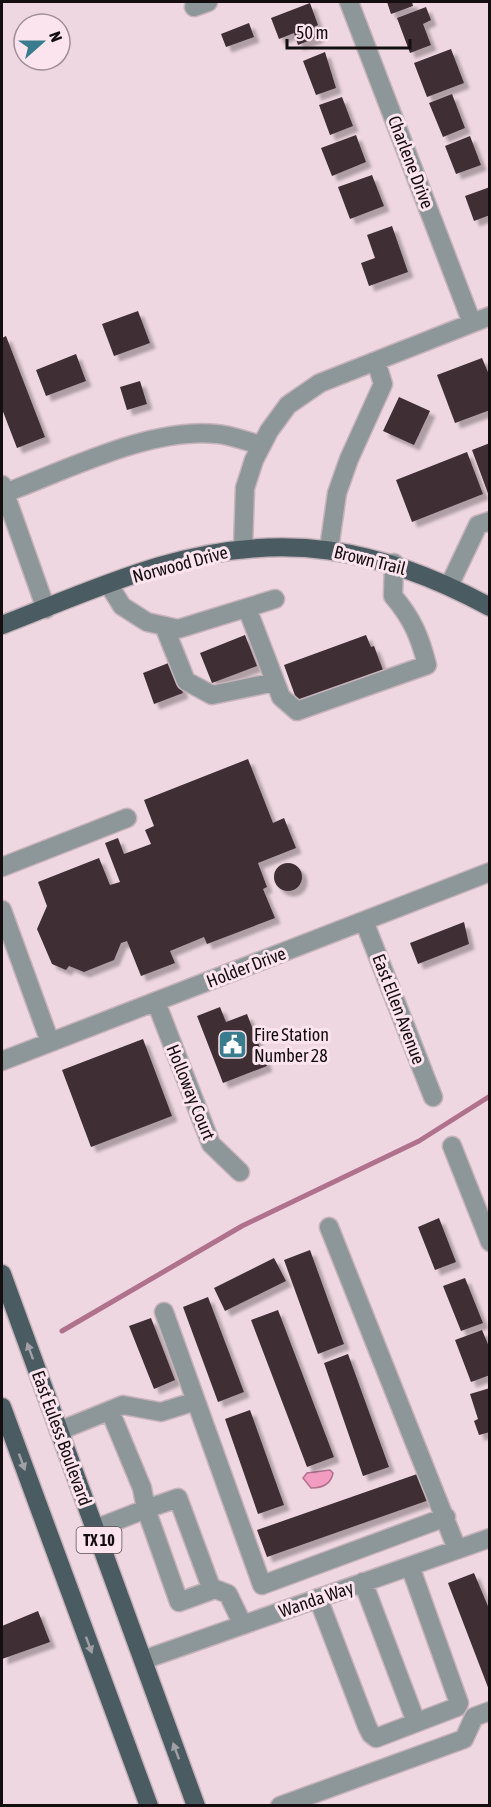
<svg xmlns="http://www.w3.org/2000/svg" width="491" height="1807" viewBox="0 0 491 1807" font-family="'Asap Condensed',sans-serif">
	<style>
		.water { fill: #f39cc2; stroke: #b0718d; stroke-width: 1.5 }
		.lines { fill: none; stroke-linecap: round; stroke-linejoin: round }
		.stream { stroke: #b0718d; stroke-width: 5 }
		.building { fill: #3f2e35; filter: url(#shadow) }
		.minor-casing { stroke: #c7b3bb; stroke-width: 21 }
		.major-casing { stroke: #c7b3bb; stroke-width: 21 }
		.minor { stroke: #8d979a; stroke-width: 18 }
		.major { stroke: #4a5c61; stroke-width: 18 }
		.oneway { fill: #a2a0a7 }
		.labels { text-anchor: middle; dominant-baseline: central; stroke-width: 6; stroke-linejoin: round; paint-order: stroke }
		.shield { fill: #fbe4ed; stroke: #5a4e53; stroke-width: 1.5 }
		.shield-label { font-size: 16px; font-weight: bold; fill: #150e11 }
		.street-label { font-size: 18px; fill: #150e11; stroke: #fbe4ed }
		.poi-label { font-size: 18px; fill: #150e11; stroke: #fbe4ed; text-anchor: start }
	</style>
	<defs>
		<filter id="shadow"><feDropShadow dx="5.5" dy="5.5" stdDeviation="1.5" flood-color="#0004"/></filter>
	</defs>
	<rect width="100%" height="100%" fill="#eed7e0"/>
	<path class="water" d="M330,1470L333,1473C331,1484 322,1488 311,1488L303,1478L307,1473Z"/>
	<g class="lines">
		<path class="stream" d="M62,1331L242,1226L419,1141L490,1096"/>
	</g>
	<path class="building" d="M387,2H412L413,6L391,14Z
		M310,3L318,25L314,27L318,37L298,45L294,33L279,39L271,18Z
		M426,7L431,20L423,24L431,45L410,53L397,18Z
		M249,23L254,37L226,47L221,34Z
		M451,49L464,83L427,97L414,63Z
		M325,52L336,88L316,95L303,61Z
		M452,94L465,128L443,137L429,103Z
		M342,97L353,126L330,135L319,105Z
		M356,135L366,162L332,176L321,148Z
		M470,136L481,165L456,174L445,146Z
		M372,175L384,206L350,219L338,187Z
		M490,187V215L474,221L465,196Z
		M392,226L408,272L369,286L361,263L375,258L367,235Z
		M138,311L150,343L114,356L102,324Z
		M6,336L45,437L17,448L2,409V338Z
		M76,354L86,381L46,396L36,370Z
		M482,358L490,377V410L455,423L437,375Z
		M140,381L147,404L127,410L120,387Z
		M399,397L430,411L414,445L383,431Z
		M490,443V496H489L472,450Z
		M467,452L483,494L412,522L396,480Z
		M245,635L257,666L212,683L200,653Z
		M366,635L371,647L374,646L383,670L297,701L284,665Z
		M171,662L183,693L154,704L143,673Z
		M248,759L273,823L284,818L296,848L258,863L267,887L263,889L275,918L207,944L204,937L170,951L175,963L141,976L127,941L121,943L114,960L84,972L69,966L66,970L52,964L37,929L47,906L38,882L99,858L110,885L120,882L105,843L118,838L124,854L151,844L145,830L154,826L144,800Z
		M274 877a14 14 0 1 1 28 0a14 14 0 1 1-28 0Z
		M464,922L469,944L418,964L410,943Z
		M220,1007L226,1022L247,1014L267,1066L223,1083L197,1016Z
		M143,1039L172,1116L91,1147L62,1070Z
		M439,1218L456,1262L435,1270L418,1227Z
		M310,1250L344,1344L318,1354L284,1260Z
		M274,1258L286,1281L225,1311L214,1288Z
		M465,1278L483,1323L461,1331L443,1286Z
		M208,1297L244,1392L218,1402L183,1307Z
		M278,1310L334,1457L307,1467L251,1320Z
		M151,1318L175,1380L154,1389L129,1326Z
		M482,1330L490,1349V1375L471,1382L455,1340Z
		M348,1354L389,1467L363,1476L324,1363Z
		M490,1388V1432L479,1435L474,1421L478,1419L470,1394Z
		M250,1410L284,1505L258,1514L225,1419Z
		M420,1473L429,1500L267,1557L257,1530Z
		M474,1573L490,1611L489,1690L448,1583Z
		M38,1611L50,1642L2,1659V1626Z"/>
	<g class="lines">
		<defs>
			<path id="minor" d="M349,2L472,323
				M194,7L208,2
				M2,485L46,609
				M5,493C67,470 150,427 217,434C232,435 247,442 262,445
				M243,548L245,488L254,460L269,431L288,405L320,383L490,316
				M329,549L337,493L349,459L383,384L376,361
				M109,585L122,606L147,622L178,629L275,599
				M449,586L478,525L490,521
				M247,608L281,697L297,711L427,665C420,637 412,618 393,596L394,563
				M164,626L186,681L212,695L275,682
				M2,867L127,818
				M2,910L50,1042
				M364,921L433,1097
				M156,1002L211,1144L240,1172
				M2,1061L490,872
				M452,1146L490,1242
				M329,1227L457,1549
				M164,1312L262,1585L446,1517
				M110,1411L142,1488L146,1509L178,1498L212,1590
				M59,1431L123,1405L161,1412L196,1401
				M95,1529L146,1509L179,1602L215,1589L228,1594L243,1625
				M363,1582L416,1722
				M318,1598L367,1726L371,1734L376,1738L457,1707L459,1703L410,1566
				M143,1660L490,1538
				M280,1806L464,1739L474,1717L490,1711"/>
			<path id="major" d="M2,625C54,605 106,582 160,566C282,530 379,547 490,607
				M2,1274L196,1806
				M2,1407L149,1806"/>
		</defs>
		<use href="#minor" class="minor-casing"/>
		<use href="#major" class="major-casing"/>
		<use href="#minor" class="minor"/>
		<use href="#major" class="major"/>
	</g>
	<defs><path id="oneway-solid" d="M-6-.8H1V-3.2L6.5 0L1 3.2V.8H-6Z" transform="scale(1.5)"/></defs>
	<g class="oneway">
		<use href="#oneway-solid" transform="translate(30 1351) rotate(-110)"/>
		<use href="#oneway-solid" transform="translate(22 1462) rotate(70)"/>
		<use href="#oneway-solid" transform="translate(89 1645) rotate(70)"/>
		<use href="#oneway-solid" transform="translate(176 1751) rotate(-110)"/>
	</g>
	<defs>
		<symbol id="civic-square" viewBox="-11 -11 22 22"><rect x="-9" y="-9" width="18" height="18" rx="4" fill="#397c8d" stroke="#fbe4ed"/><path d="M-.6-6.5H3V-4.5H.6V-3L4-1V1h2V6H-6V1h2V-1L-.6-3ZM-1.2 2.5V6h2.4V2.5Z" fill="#fff"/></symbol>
	</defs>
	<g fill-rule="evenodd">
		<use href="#civic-square" x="216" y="1028" width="33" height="33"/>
	</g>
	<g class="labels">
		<rect class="shield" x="76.5" y="1527" width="45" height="26" rx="4.5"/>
		<g class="shield-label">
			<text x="99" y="1540">TX 10</text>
		</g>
		<g class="street-label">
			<text transform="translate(411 162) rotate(69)">Charlene Drive</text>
			<text transform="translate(370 560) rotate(14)">Brown Trail</text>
			<text transform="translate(180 564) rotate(-15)">Norwood Drive</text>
			<text transform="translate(246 967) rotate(-21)">Holder Drive</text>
			<text transform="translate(399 1009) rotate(69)">East Ellen Avenue</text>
			<text transform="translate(191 1092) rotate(68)">Holloway Court</text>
			<text transform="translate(62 1438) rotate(70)">East Euless Boulevard</text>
			<text transform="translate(316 1599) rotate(-19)">Wanda Way</text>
		</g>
		<g class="poi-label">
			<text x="254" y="1034">Fire Station<tspan x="254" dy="21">Number 28</tspan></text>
		</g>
	</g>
	<rect width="491" height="1807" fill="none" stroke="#150e11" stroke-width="6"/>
	<g transform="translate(42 42) rotate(69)"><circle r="28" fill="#fbe4ed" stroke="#9f8e95" stroke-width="1.5"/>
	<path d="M0-4.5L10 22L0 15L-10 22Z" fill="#397c8d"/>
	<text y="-9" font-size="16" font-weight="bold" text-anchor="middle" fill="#150e11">N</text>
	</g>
	<path d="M287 39v9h123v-9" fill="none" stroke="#150e11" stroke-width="3"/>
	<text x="296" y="39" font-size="18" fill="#150e11" stroke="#fbe4ed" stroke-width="4.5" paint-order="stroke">50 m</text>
</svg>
